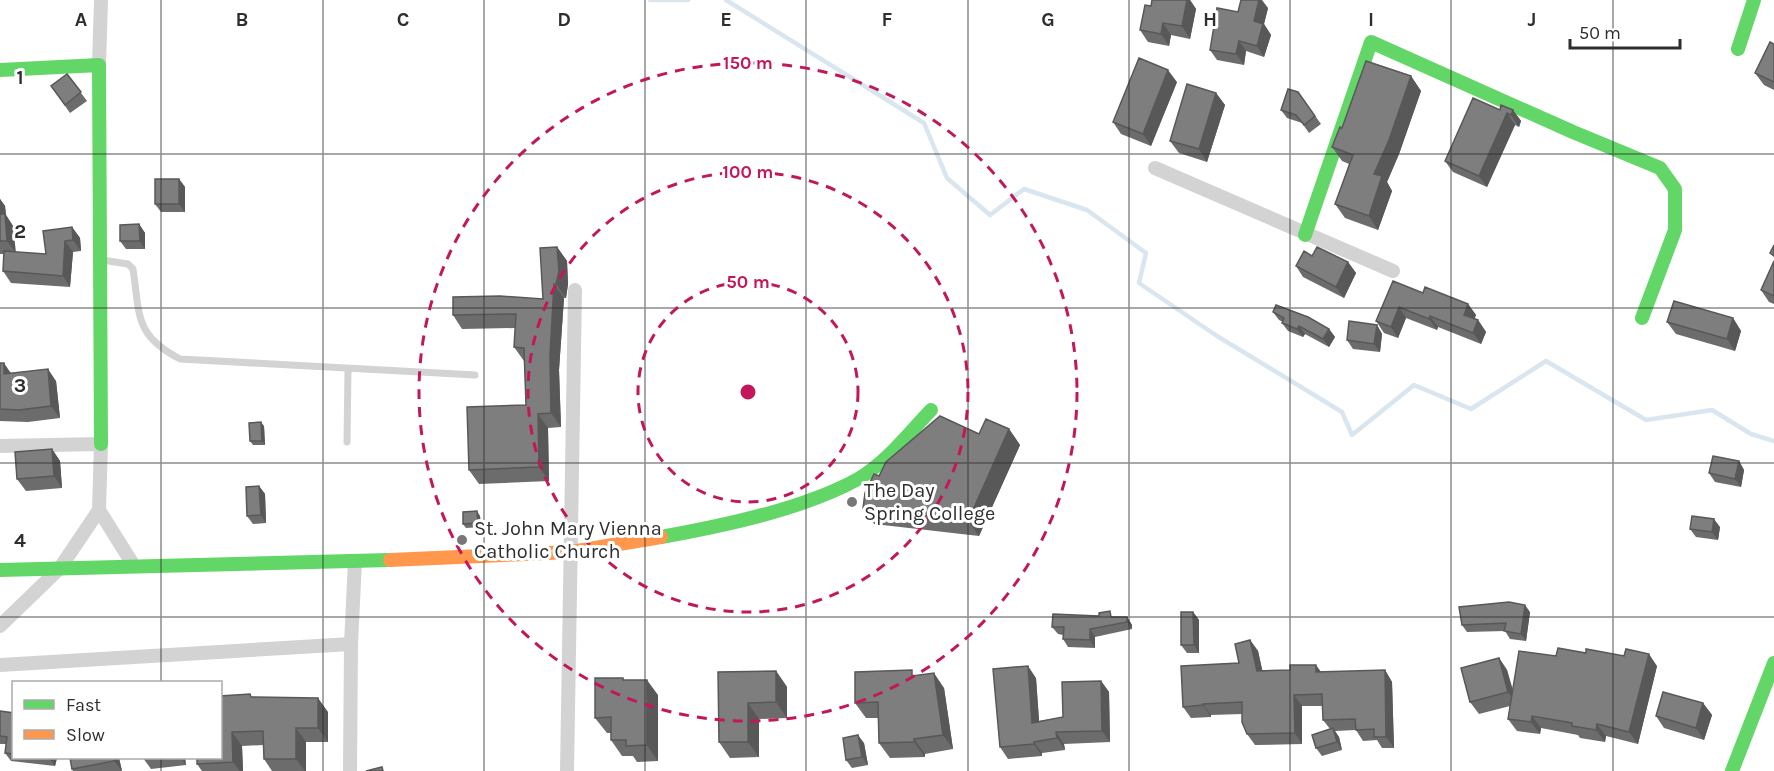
<svg xmlns="http://www.w3.org/2000/svg" width="1774" height="771" viewBox="0 0 1774 771" font-family="Karla,sans-serif">
	<style>
		.lines { fill: none; stroke-linecap: round; stroke-linejoin: round }
		.stream { stroke: #d9e6f0; stroke-width: 4.5 }
		.lane { stroke: #d3d3d3; stroke-width: 7 }
		.street { stroke: #d3d3d3; stroke-width: 14 }
		.fast { stroke: #63d668; stroke-width: 14 }
		.slow { stroke: #ff974d; stroke-width: 14 }
		.wall { fill: #6c6c6c }
		.shaded-wall { fill: #585858 }
		.building { fill: #7e7e7e; stroke: #585858; stroke-width: 1.5 }
		.grid { fill: none; stroke: #2e2e2e; stroke-width: 1.5; stroke-opacity: 0.55 }
		.ring { fill: none; stroke: #c2185b; stroke-width: 3; stroke-dasharray: 10 8 }
		.poi-dot { fill: #777; stroke: #fff; stroke-width: 2 }
		.labels { text-anchor: middle; dominant-baseline: central; stroke-width: 6; stroke-linejoin: round; paint-order: stroke }
		.poi-label { font-size: 20px; fill: #2e2e2e; stroke: #fff; text-anchor: start }
		.grid-label { font-size: 20px; text-anchor: middle; font-weight: bold; fill: #2e2e2e; stroke: #fff; stroke-width: 6; stroke-linejoin: round; paint-order: stroke }
		.centre { fill: #c2185b; stroke: #fff; stroke-width: 3 }
		.ring-label { font-size: 18px; text-anchor: middle; font-weight: bold; fill: #c2185b; stroke: #fff; stroke-width: 6; stroke-linejoin: round; paint-order: stroke }
	</style>
	<rect width="100%" height="100%" fill="#fff"/>
	<g class="lines">
		<path class="stream" d="M650,0H688
			M726,0L924,123L947,178L990,215L1024,189L1087,210L1146,253L1139,283L1217,336L1342,412L1352,435L1414,385L1471,409L1546,361L1646,420L1712,410L1751,434L1774,441"/>
		<path class="lane" d="M102,260L128,264L133,269C140,315 134,335 180,359L475,375
			M347,442L348,369"/>
		<path class="street" d="M99,65L101,0
			M1155,168L1393,271
			M0,446L101,444L99,510L60,568L0,626
			M99,510L134,566
			M0,665L351,644
			M350,771L351,644L355,561
			M567,771L575,290"/>
		<path class="fast" d="M1738,49L1754,0
			M0,70L99,65L101,444
			M1305,235L1371,42L1573,132L1660,168L1675,189V230L1642,318
			M661,537C722,526 804,509 858,479C886,463 909,433 931,410
			M0,570L390,560
			M1732,771L1774,663"/>
		<path class="slow" d="M390,560L571,552L661,537"/>
	</g>
	<path class="wall" d="M1152,0H1190L1196,9L1190,39L1171,35L1169,46L1148,42L1140,30L1151,6Z
		M1268,8L1264,24L1271,35L1264,57L1246,51L1244,65L1217,60L1210,50Z
		M1774,44V90L1764,85L1755,73Z
		M67,74L87,101L70,113L51,86Z
		M1411,76L1421,91L1399,154L1387,182L1392,191L1378,230L1345,218L1335,204L1349,164L1342,161L1332,147L1342,128Z
		M1177,82L1151,146L1121,134L1113,122Z
		M1298,92L1321,124L1309,133L1302,123L1287,118L1281,110Z
		M1216,93L1225,105L1207,162L1179,153L1170,141Z
		M1500,110H1513L1521,121L1519,127L1515,125L1487,187L1453,172L1445,161Z
		M179,179L185,187V212H161L155,204Z
		M0,199L5,206L6,215L13,226L15,252L46,254L72,227L80,238L81,251L73,252L70,287L11,283L3,271L4,254H0Z
		M139,224L145,233V249H126L120,241Z
		M557,247L567,261L568,284L566,298H564L559,370L561,427L548,428L549,481L479,484L469,470L526,405L524,361L514,347L515,328L462,329L453,315L543,299Z
		M1312,256L1348,262L1356,273L1344,298L1303,277L1296,266Z
		M1774,261V304L1769,302L1761,290Z
		M1393,281L1423,293L1468,304L1476,315L1474,319L1478,320L1486,332L1481,344L1438,327L1437,330L1406,318L1398,338L1384,333L1376,321Z
		M1273,312L1329,329L1335,337L1329,347L1305,334L1303,337L1288,331L1282,323L1283,322L1279,320Z
		M1733,318L1741,331L1735,351L1676,334L1667,322Z
		M1377,325L1382,334L1380,352L1353,349L1347,340Z
		M0,363L11,373L56,381L60,418L28,422L0,421Z
		M264,426L265,445H253L250,441Z
		M1009,429L1020,445L979,536L874,524L863,508L879,476L979,434Z
		M52,449L60,461L62,488L26,491L17,479Z
		M1739,461L1744,470L1741,487L1715,482L1709,473Z
		M259,486L265,494L266,523L253,524L247,516Z
		M480,516L481,527L466,528L463,524Z
		M1720,527L1718,540L1696,537L1690,529Z
		M1193,612L1199,620V653H1187L1181,645Z
		M1530,612L1526,641L1510,639L1505,631L1467,632L1462,625Z
		M1099,616L1127,617L1132,625V629L1095,637V648L1068,647L1063,639V635L1058,634L1052,627Z
		M1250,640L1258,651L1262,670L1321,672L1385,670L1392,682L1394,748H1382L1377,740L1363,741L1356,730L1335,731L1339,737L1342,750L1322,756L1316,748L1330,729L1323,720V706H1302V744L1255,745L1247,734L1242,714L1211,715V717L1191,718L1183,707L1239,663Z
		M1556,656L1657,666L1638,744L1606,736L1605,742L1580,738L1578,735L1541,728L1540,734L1517,731L1508,719L1510,706L1479,714L1470,702L1499,658L1507,670L1513,690Z
		M776,671L787,687V718L759,719V757L730,758L719,742L718,672Z
		M916,676L944,688L953,749L925,754V757L890,758L879,743L878,718H866L855,703Z
		M623,678L624,680L658,695V761L637,762L633,756H622L611,740V733H607L595,718Z
		M1036,678L1039,721L1063,717L1101,681L1109,692L1110,742L1064,744L1065,750L1042,753V756L1008,759L1000,747Z
		M220,696L253,697L328,712V742H306V771H272L264,759L263,745L242,746L243,771H202L197,764Z
		M1703,703L1712,715L1704,740L1664,728L1656,716Z
		M0,711L14,713V758H57L55,766L11,761L5,753L6,744H0Z
		M864,743L868,765L852,768L846,760Z
		M70,758H119L122,771H73L72,769Z
		M143,758H185L186,765L151,769Z"/>
	<path class="shaded-wall" d="M1187,0H1190L1196,9L1190,39L1182,26Z
		M1259,0H1262L1268,8L1264,24L1271,35L1264,57L1257,46L1254,21Z
		M1163,23L1171,35L1169,46L1161,34Z
		M1239,41L1246,51L1244,65L1236,54Z
		M1168,70L1177,82L1151,146L1143,134Z
		M1411,76L1421,91L1399,154L1387,182L1392,191L1378,230L1369,216L1374,174Z
		M1216,93L1225,105L1207,162L1199,149Z
		M1513,110L1521,121L1519,127L1511,115Z
		M1507,113L1515,125L1487,187L1479,176Z
		M179,179L185,187V212L179,204Z
		M0,199L5,206L6,215L13,226L16,253L7,241L0,216Z
		M139,224L145,233V249L140,241Z
		M72,227L80,238L81,251L73,240Z
		M65,241L73,252L70,287L63,276Z
		M557,247L567,261L568,284L566,298L556,284Z
		M1348,262L1356,273L1344,298L1336,287Z
		M554,284L564,298L559,370L561,427L551,413L550,356Z
		M1468,304L1476,315L1472,326L1464,315Z
		M1399,307L1406,318L1398,338L1391,327Z
		M1430,316L1438,327L1437,330L1429,319Z
		M1733,318L1741,331L1735,351L1727,339Z
		M1478,320L1486,332L1481,344L1473,333Z
		M1377,325L1382,334L1380,352L1374,344Z
		M1299,326L1305,334L1303,337L1297,329Z
		M1329,329L1335,337L1329,347L1323,339Z
		M4,363L12,375L4,374Z
		M48,369L56,381L60,418L51,406Z
		M538,414L548,428L549,481L539,467Z
		M261,422L264,426L265,445L262,441Z
		M1009,429L1020,445L979,536L968,521Z
		M52,449L60,461L62,488L54,476Z
		M1739,461L1744,470L1741,487L1735,479Z
		M259,486L265,494L266,523L261,515Z
		M477,511L480,516L481,527L478,523Z
		M1714,519L1720,527L1718,540L1712,532Z
		M1525,605L1530,612L1526,641L1521,634Z
		M1193,612L1199,620V653L1194,645Z
		M1127,617L1132,625V629L1127,622Z
		M1090,629L1095,637V648L1090,640Z
		M1250,640L1258,651L1265,682L1257,671Z
		M1649,654L1657,666L1638,744L1629,732Z
		M1499,658L1507,670L1516,704L1508,692Z
		M1316,665L1324,676L1316,672Z
		M1028,666L1036,678L1040,734L1032,723Z
		M1385,670L1392,682L1394,748L1386,737Z
		M776,671L787,687V718L776,702Z
		M934,673L944,688L953,749L943,735Z
		M647,680L658,695V761L647,745Z
		M1101,681L1109,692L1110,742L1102,731Z
		M1294,695L1302,706V744L1295,733Z
		M318,698L328,712V742L318,728Z
		M748,703L759,719V757L748,742Z
		M1703,703L1712,715L1704,740L1696,728Z
		M1203,704L1211,715V717L1203,705Z
		M1532,716L1541,728L1540,734L1531,722Z
		M1597,724L1606,736L1605,742L1596,730Z
		M296,728L306,742V771H305L296,759Z
		M1333,728L1339,737L1342,750L1337,742Z
		M232,732L242,746L243,771H240L233,762Z
		M1056,732L1064,744L1065,750L1057,738Z
		M858,735L864,743L868,765L862,757Z
		M914,739L925,754V757L914,742Z
		M1034,742L1042,753V756L1034,744Z
		M49,758H57L55,766Z
		M114,758H119L122,771L114,761Z
		M181,758H185L186,765Z"/>
	<path class="building" d="M1152,0H1187L1182,26L1163,23L1161,34L1140,30L1145,5L1151,6Z
		M1241,0H1259L1254,21L1263,24L1257,46L1239,41L1236,54L1210,50L1217,8L1238,12Z
		M1770,42L1774,44V82L1755,73Z
		M1139,58L1168,70L1143,134L1113,122Z
		M1366,61L1411,76L1389,140L1374,174L1382,176L1369,216L1335,204L1353,155L1332,147L1340,127L1342,128Z
		M67,74L81,92L65,105L51,86Z
		M1187,84L1216,93L1199,149L1170,141Z
		M1288,89L1298,92L1315,116L1304,125L1296,115L1281,110Z
		M1473,98L1500,110L1501,105L1513,110L1511,115L1507,113L1479,176L1445,161Z
		M155,179H179V204H155Z
		M0,214H5L7,241H0Z
		M139,224L140,241H120V225Z
		M72,227L73,240L65,241L63,276L3,271L4,251L46,254L43,231Z
		M1774,245V256L1770,253Z
		M557,247L559,271L556,284H554L550,356L551,413L538,414L539,467L469,470L467,407L526,405L524,348L514,347L516,314L453,315V297L500,296L543,299L540,248Z
		M1317,247L1348,262L1336,287L1296,266L1304,251L1312,256Z
		M1774,261V296L1761,290Z
		M1393,281L1423,293L1425,287L1468,304L1464,315L1478,320L1473,333L1430,316L1429,319L1399,307L1391,327L1376,321Z
		M1674,301L1733,318L1727,339L1667,322Z
		M1276,305L1308,317L1329,329L1323,339L1299,326L1297,329L1282,323L1284,318L1273,312Z
		M1349,321L1377,325L1374,344L1347,340Z
		M0,363H4V374L48,369L51,406L19,410L0,409Z
		M940,416L979,434L986,419L1009,429L968,521L863,508L865,493L874,474L879,476L886,462Z
		M261,422L262,441H250L249,423Z
		M52,449L54,476L17,479L15,452Z
		M1713,456L1739,461L1735,479L1709,473Z
		M259,486L261,515L247,516L246,487Z
		M477,511L478,523L463,524V512Z
		M1692,516L1714,519L1712,532L1690,529Z
		M1509,602L1525,605L1521,634L1504,631L1506,623L1462,625L1459,607Z
		M1110,611L1111,617H1127V622L1090,629V640L1063,639L1064,627H1052L1053,614L1099,616V613Z
		M1181,612H1193L1194,645H1181Z
		M1250,640L1257,671L1290,670V665H1316V672L1385,670L1386,737H1374V729L1356,730L1355,719L1323,720L1322,694L1294,695L1295,733L1247,734L1242,722V702L1203,704V705L1183,707L1181,666L1239,663L1235,644Z
		M1558,648L1586,653V649L1624,656L1626,649L1649,654L1629,732L1597,724L1596,730L1572,726V723L1532,716L1531,722L1508,719L1519,651L1556,656Z
		M1499,658L1508,692L1470,702L1461,668Z
		M1028,666L1032,723L1063,717L1062,682L1101,681L1102,731L1056,732L1057,738L1034,742V744L1000,747L993,669Z
		M912,670V676L934,673L943,735L914,739V742L879,743L878,702L855,703V672Z
		M776,671V702L748,703V742H719L718,672Z
		M595,678H623V680H647V745L626,746V740H611V717L595,718Z
		M1663,692L1703,703L1696,728L1656,716Z
		M250,694L251,697L318,698V728H296V759H264L263,731L232,732L233,762L197,764V758H220V696Z
		M0,711L14,713V754L5,753L7,737L0,736Z
		M1333,728L1337,742L1316,748L1312,735Z
		M858,735L862,757L846,760L843,738Z
		M70,758H114V761L72,769Z
		M382,767L383,771H366Z"/>
	<path class="grid" d="M161,0V682M323,0V771M484,0V771M645,0V771M806,0V771M968,0V771M1129,0V771M1290,0V771M1451,0V771M1613,0V771M0,154H1774M0,308H1774M0,463H1774M0,617H1774M161,758V771"/>
	<g class="ring">
		<circle cx="748" cy="392" r="110"/>
		<circle cx="748" cy="392" r="220"/>
		<circle cx="748" cy="392" r="329"/>
	</g>
	<g class="poi-dot">
		<circle cx="852" cy="502" r="6"/>
		<circle cx="462" cy="540" r="6"/>
	</g>
	<g class="labels">
		<g class="poi-label">
			<text x="864" y="490">The Day<tspan x="864" dy="23">Spring College</tspan></text>
			<text x="474" y="528">St. John Mary Vienna<tspan x="474" dy="23">Catholic Church</tspan></text>
		</g>
	</g>
	<g class="grid-label">
		<text x="81" y="26">A</text>
		<text x="242" y="26">B</text>
		<text x="403" y="26">C</text>
		<text x="564" y="26">D</text>
		<text x="726" y="26">E</text>
		<text x="887" y="26">F</text>
		<text x="1048" y="26">G</text>
		<text x="1210" y="26">H</text>
		<text x="1371" y="26">I</text>
		<text x="1532" y="26">J</text>
		<text x="20" y="84">1</text>
		<text x="20" y="238">2</text>
		<text x="20" y="392">3</text>
		<text x="20" y="547">4</text>
	</g>
	<circle cx="748" cy="392" r="9" class="centre"/>
	<g class="ring-label">
		<text x="748" y="69">150 m</text>
		<text x="748" y="178">100 m</text>
		<text x="748" y="288">50 m</text>
	</g>
	<rect x="12" y="681" width="210" height="78" fill="#ffffff" stroke="#ababab" stroke-width="1.5"/>
	<rect x="24" y="700" width="30" height="9" fill="#63d668" stroke="#ababab" stroke-width="1.5"/>
	<text x="66" y="711" font-size="18" fill="#2e2e2e">Fast</text>
	<rect x="24" y="730" width="30" height="9" fill="#ff974d" stroke="#ababab" stroke-width="1.5"/>
	<text x="66" y="741" font-size="18" fill="#2e2e2e">Slow</text>
	<path d="M1570 39v9h110v-9" fill="none" stroke="#2e2e2e" stroke-width="3"/>
	<text x="1579" y="39" font-size="18" fill="#2e2e2e" stroke="#ffffff" stroke-width="4.5" paint-order="stroke">50 m</text>
</svg>
